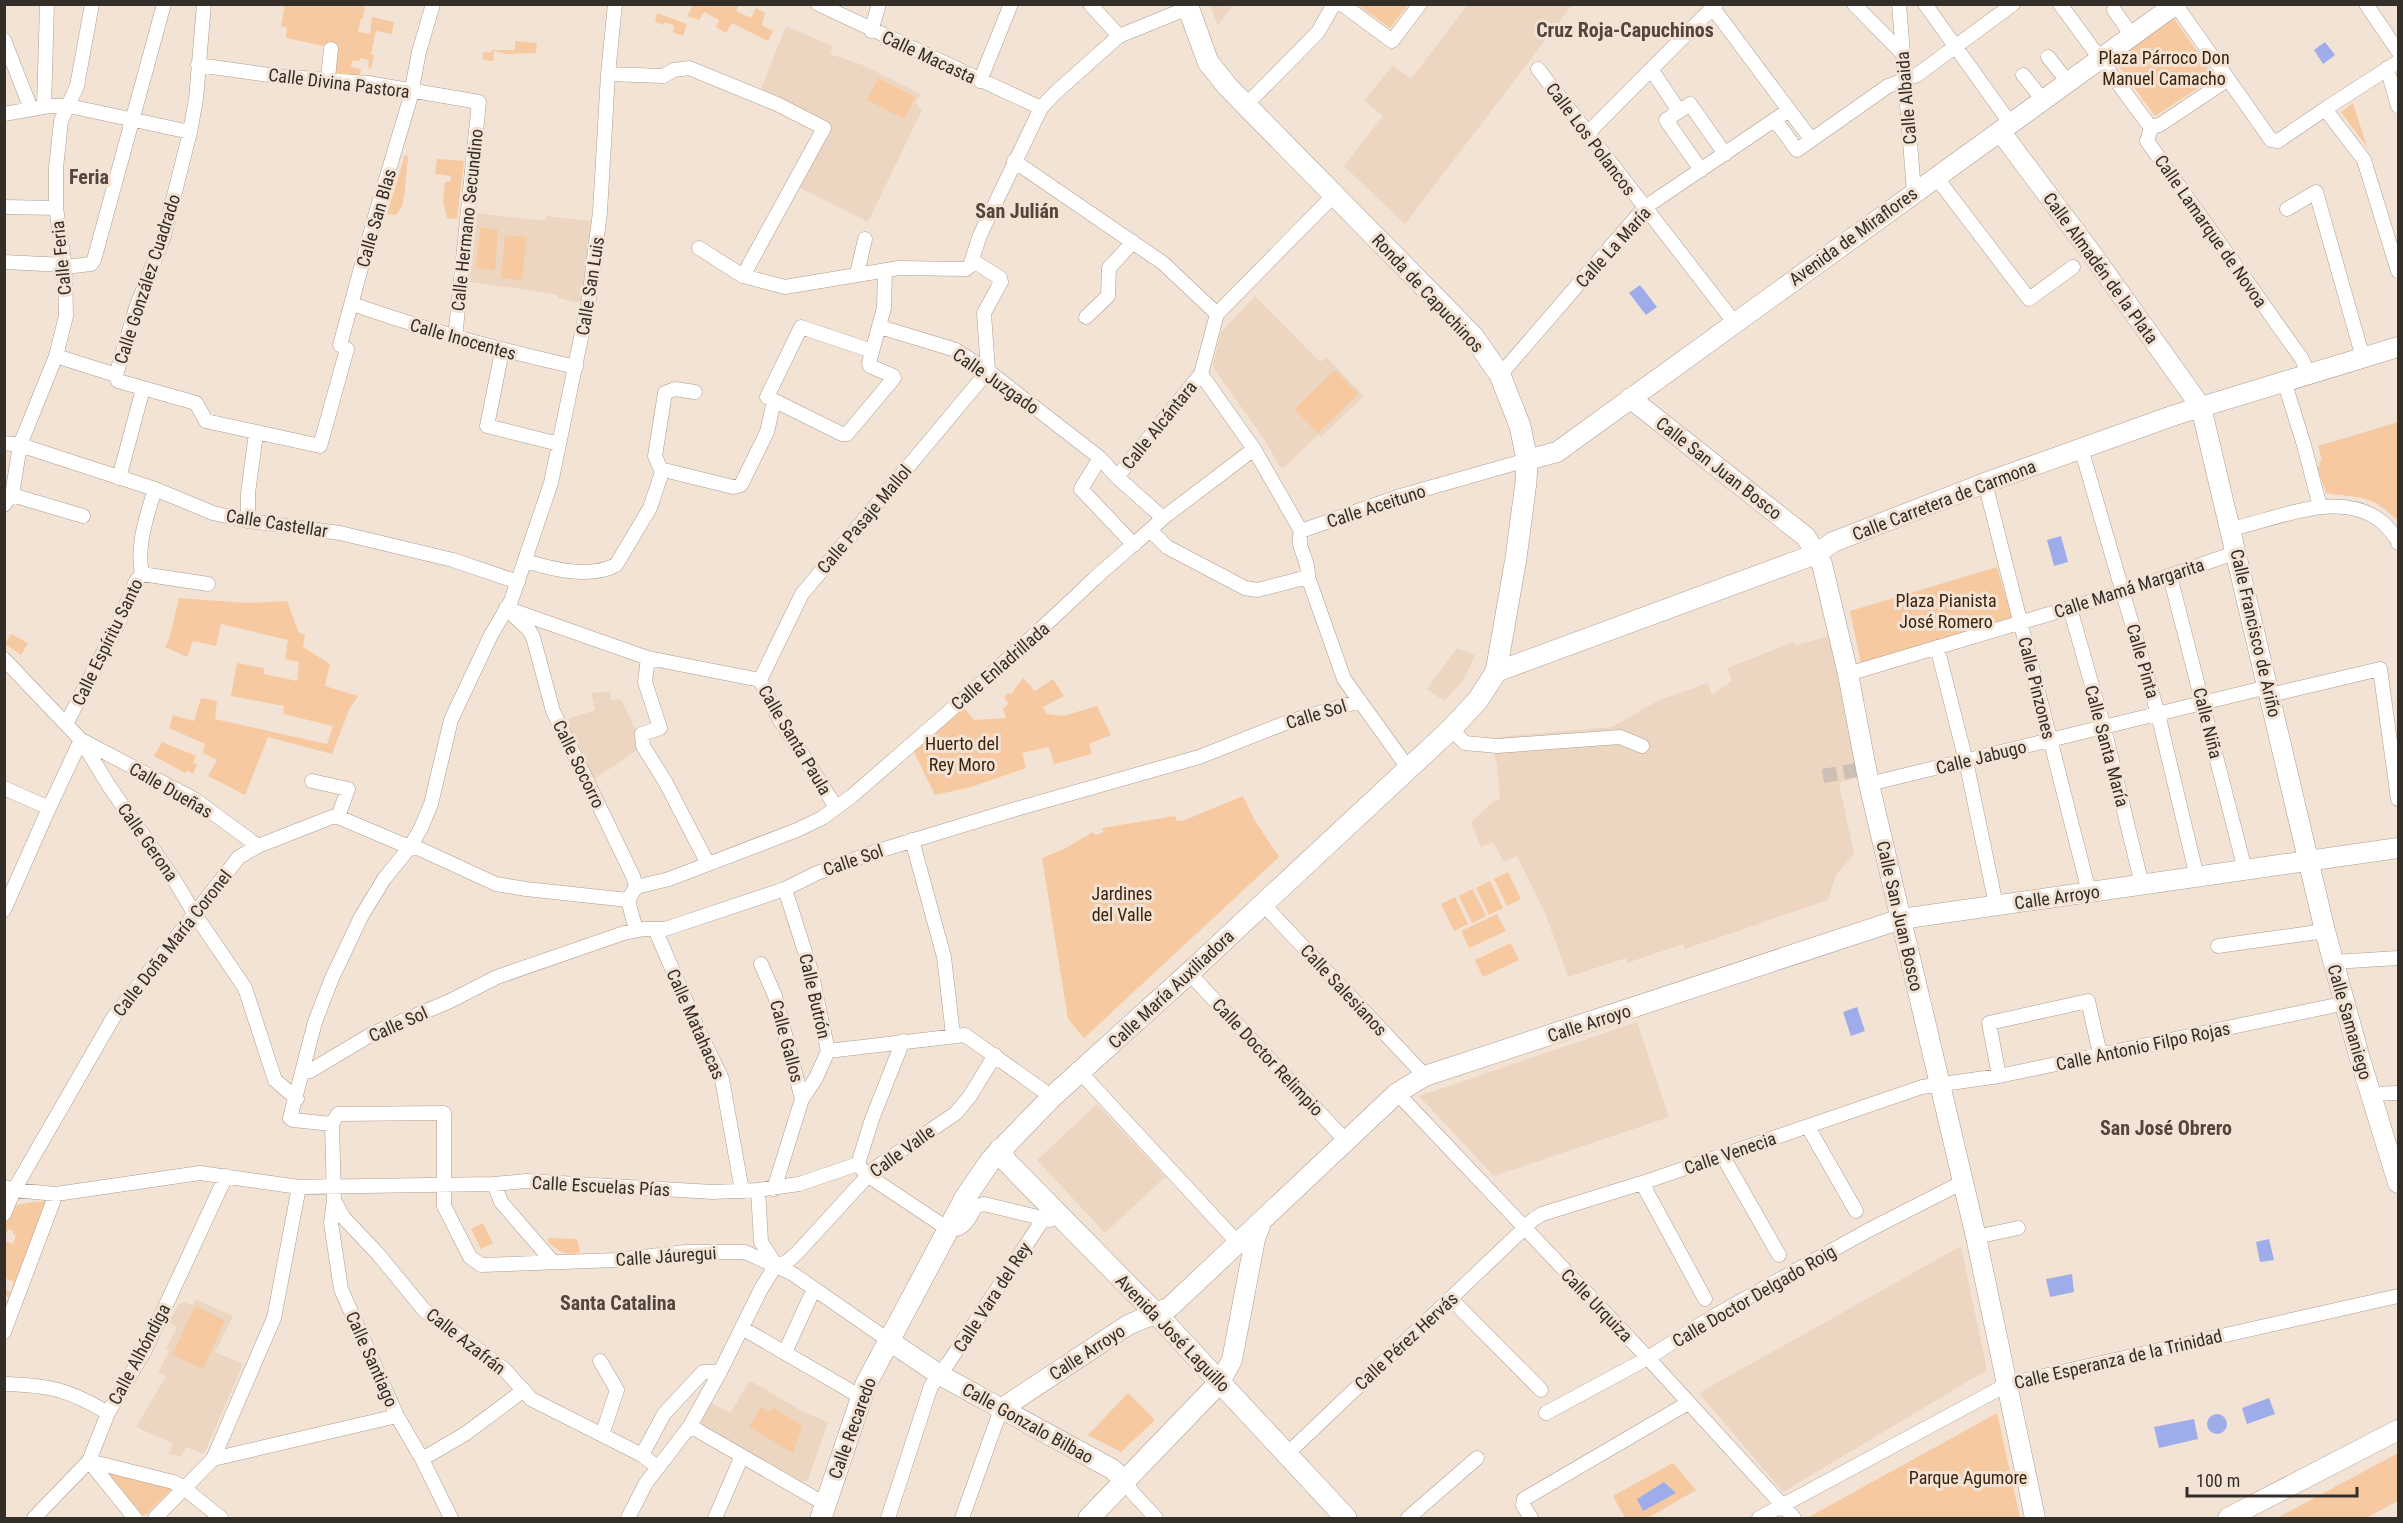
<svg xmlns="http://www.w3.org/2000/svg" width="2403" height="1523" viewBox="0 0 2403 1523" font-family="'Roboto Condensed',sans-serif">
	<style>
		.built { fill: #ecd6c2 }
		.green { fill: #f6c9a1 }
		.water { fill: #9eadea }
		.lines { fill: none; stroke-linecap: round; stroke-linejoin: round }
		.street-tunnel { stroke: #cdbfb3; stroke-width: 14; stroke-dasharray: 14 7; stroke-linecap: butt }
		.street-casing { stroke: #ac9d90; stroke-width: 15 }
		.secondary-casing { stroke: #ac9d90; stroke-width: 21 }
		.primary-casing { stroke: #ac9d90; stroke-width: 22 }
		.street { stroke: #fff; stroke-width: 14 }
		.secondary { stroke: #fff; stroke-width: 20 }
		.primary { stroke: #fff; stroke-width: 21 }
		.labels { text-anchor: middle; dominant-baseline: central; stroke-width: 6; stroke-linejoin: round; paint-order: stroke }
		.street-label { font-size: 18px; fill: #342e29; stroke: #f3e3d5 }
		.park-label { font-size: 18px; fill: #3a240e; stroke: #f3e3d5 }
		.neighbourhood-label { font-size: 20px; font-weight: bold; fill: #52453a; stroke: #f3e3d5 }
	</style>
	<rect width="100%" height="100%" fill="#f3e3d5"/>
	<path class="built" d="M1468,4L1572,5L1405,224L1344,166L1383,116L1364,101L1393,65L1411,79Z
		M1210,5H1239L1231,7L1218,26Z
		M786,26L833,46L830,54L863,65L921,94L915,102L922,110L868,222L798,187L832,126L761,89Z
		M476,213L545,221L546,216L591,221L584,300L577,302L558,298V295L522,289L468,282Z
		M1255,296L1320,362L1326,357L1364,396L1321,437L1318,435L1285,467H1280L1264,439L1214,369L1213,364L1221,332Z
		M1829,636L1859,777L1839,783L1854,854L1836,875L1828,900L1685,949L1683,944L1627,963L1626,958L1568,977L1546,915L1517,856L1504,862L1493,842L1481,847L1471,822L1493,802L1500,799L1497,763L1494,755L1499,737L1612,727L1659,700L1708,683L1712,695L1732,681L1727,668L1794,642L1796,645Z
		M1457,648L1475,655L1464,680L1444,701L1427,689Z
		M610,691L611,700L621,699L643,746L593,780L565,720L595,710L591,693Z
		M1637,1022L1669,1117L1494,1176L1419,1096Z
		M1097,1104L1165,1177L1105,1233L1037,1160Z
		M1961,1246L1987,1370L1783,1492L1699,1393Z
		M195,1299L233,1316L215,1352L243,1364L204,1454L186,1447L181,1456L169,1454L173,1443L136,1427L166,1376L158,1373L169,1351L166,1349L177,1327L163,1320L166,1314L172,1317L179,1303L181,1304L183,1302L192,1305Z
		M750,1381L771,1392V1393L805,1413L828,1422L808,1480L798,1484L696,1424L710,1402L730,1413Z"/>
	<path class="green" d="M285,4L365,5L363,19L361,18L358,32L370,34L372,17L394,22L392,34L376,31L371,54L374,55L371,69L368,68L369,60L361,58L359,61L352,60L351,67L361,69L359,79L330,76L333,48L286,38L287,28L281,26Z
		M724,5H739L736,11L751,18L756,8L765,13L762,25L773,31L768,41L732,23L726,33L716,27L719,20L704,12L699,20L687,16L693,5Z
		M1358,5H1408L1390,28Z
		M657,13L687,24L683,36L673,32L674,26L665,22L664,25L655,22Z
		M2173,17L2215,77L2155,116L2114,60Z
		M515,41L537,43L536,53L506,54L494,51L493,61L483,60V52L491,53L492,50H515Z
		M878,78L915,97L904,119L867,100Z
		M2353,103L2367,147L2341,112Z
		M405,155L408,157L405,190L402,206L396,215L387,214Z
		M437,159L464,161L457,219L447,218L443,201L445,182H450L451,176L435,174Z
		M480,227L498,230L495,270L476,268Z
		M505,235L527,237L522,280L501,278Z
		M1335,370L1358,394L1318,433L1294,409Z
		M2398,422V521C2370,493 2362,499 2326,493L2317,467L2320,466L2319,461L2322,460L2318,446Z
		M1997,567L2012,618L1861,663L1850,611Z
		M179,598L247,603L287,601L299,633L305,635L303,647L330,664L325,686L358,696L349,710L332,754L268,737L245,795L208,776L217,760L203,753L205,744L169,728L173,715L194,721L201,698L217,701L215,719L327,744L333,726L283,714L284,706L231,696L237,663L264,668V674L297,681L299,662L285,659L288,640L221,624L216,646L193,641L187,657L165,647L169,640Z
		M11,634L28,643L21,655L5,644Z
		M1023,678L1035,691L1053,679L1064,696L1043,707L1047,714L1063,716L1097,706L1111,735L1089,744L1092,754L1054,764L1049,747L1022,753L1026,768L971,787L935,795L913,750L962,705L974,720L1006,718L1003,709L1009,703L1004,698L1008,693L1011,694Z
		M162,742L196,756L193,763L197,764L193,774L187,770L185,773L154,756Z
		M1243,796L1255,821L1279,857L1084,1038L1068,1019L1042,858L1064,849L1093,832L1096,835L1104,832L1102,828L1175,816L1177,821L1185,820Z
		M1508,872L1521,899L1507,906L1494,879Z
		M1490,881L1503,908L1489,915L1476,888Z
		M1473,889L1486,916L1472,923L1459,896Z
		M1455,897L1468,924L1454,931L1441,904Z
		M1497,914L1506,931L1469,948L1461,931Z
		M1511,943L1519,960L1483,977L1475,960Z
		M44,1201L47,1202L5,1315V1306L9,1297L5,1295V1286L7,1287L6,1290L11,1292L14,1282L5,1278V1280V1241L13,1244L16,1236L13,1234V1231L8,1229L5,1237C5,1202 13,1205 44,1201Z
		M483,1223L493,1243L481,1249L471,1229Z
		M549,1238L577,1239L580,1252C569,1257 557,1251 548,1242Z
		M195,1306L225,1320L203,1369L172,1355Z
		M1128,1393L1155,1420L1121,1452L1088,1435Z
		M761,1407L770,1412L773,1408L802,1425L793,1453L749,1427Z
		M1997,1413L2020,1518L1809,1517Z
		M2398,1453V1501L2366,1518H2277Z
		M1673,1463L1696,1490L1648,1518H1625L1613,1496Z
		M110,1473L171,1488L170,1491L147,1514L142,1515L109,1475Z"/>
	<path class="water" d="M2325,42L2335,55L2323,64L2314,50Z
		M1640,285L1657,307L1646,315L1629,293Z
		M2061,536L2068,562L2054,566L2047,540Z
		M1857,1007L1865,1031L1851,1036L1843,1012Z
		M2269,1239L2274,1260L2260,1262L2256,1242Z
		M2072,1274L2074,1292L2050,1297L2046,1279Z
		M2269,1398L2275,1414L2247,1424L2242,1408Z
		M2207 1424a10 10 0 1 1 20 0a10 10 0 1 1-20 0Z
		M2194,1419L2198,1439L2159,1448L2154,1427Z
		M1664,1482L1676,1493L1643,1511L1637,1499Z"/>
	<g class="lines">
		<path class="street-tunnel" d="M1823,776L1857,770"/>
		<defs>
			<path id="street" d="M818,4L1041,108
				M1090,4L1119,36
				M1342,4L1392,41L1420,4
				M1710,4L1789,110
				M1854,4L1903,54
				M1899,4L1914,192
				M1925,4L2010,123
				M2060,4L2151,128L2147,141L2302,359L2308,374
				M2366,4L2398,51
				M2176,5L2271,140L2278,141L2325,109
				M2114,10L2132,36
				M871,31L879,4
				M4,40L31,109
				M2048,57L2068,82
				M2398,62L2325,109L2364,160L2398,271
				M198,65L276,76L368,83L479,102L455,338
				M2387,68L2398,106
				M1538,69L1734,322
				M1651,69L1679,111
				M608,74L663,76L674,70L689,68L777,104L824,128L743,276
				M2023,75L2043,100
				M328,78L331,49
				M980,81L1011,4
				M1245,106L1318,32L1334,4
				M44,107L47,4
				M4,114L49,106H69L190,132
				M1775,120L1797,150L1888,86L1917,75L2013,4
				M2151,128L2161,124L2227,80
				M1587,134L1716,4
				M1014,161L1163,263L1217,314
				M1701,170L1666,120L1690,104L1725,154
				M1936,177L2029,299L2073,267
				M4,207L56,208
				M2287,209L2316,192L2363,358
				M699,248L743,276L785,287L899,268L966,269L970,266L980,235L1041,108L1054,94L1119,36L1188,8
				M4,262L65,265
				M65,267L91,264L94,260L164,4
				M857,274L865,239
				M352,304C427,330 499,350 576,367
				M1086,317L1108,296L1109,268L1133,242
				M880,327L956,350L988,371L1100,458
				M340,345L376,213L410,99L419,52L433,4
				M502,351L487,426L559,444
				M872,351L801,327L767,397L842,434H847L894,378L893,376L870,366L869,363L884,308L885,270
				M56,356L116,375
				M116,375L136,308L164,236L190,132L196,99L204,4
				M116,375L118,381L196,403L206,421L320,446L347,349
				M1500,375L1644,208L1789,110L1811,139
				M2284,381L2304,445L2320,507
				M4,443L20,445L155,489L213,513L248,521L340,533L453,560L518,582
				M2081,448L2158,714L2197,877
				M662,472L655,456L665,393L675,389L695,392
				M1117,477L1201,374
				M119,478L143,389
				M1985,483L2089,892
				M12,495L83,516
				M4,505L12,495L20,445L56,356L66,316L65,267L56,208V168L61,121L77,86L92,4
				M1163,518L1254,449
				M248,521V493L256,433
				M2231,529C2277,519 2341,488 2382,522C2388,527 2393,534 2398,540V543
				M1150,530L1167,547L1245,588L1257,590L1308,577L1344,679L1408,768
				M1301,531L1397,497L1527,460
				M525,561C552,569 589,579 616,565L650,508L662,472L664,470L733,487L741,485L767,432L774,401
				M142,574L208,584
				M2170,576L2245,870
				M1308,577C1309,557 1296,550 1301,531L1254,449L1201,374L1217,314L1334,195
				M506,608L648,658L760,680L778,717L836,807
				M2070,608L2104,728L2142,885
				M510,612L529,630L533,637L553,711L633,876L636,887
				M1937,647L1966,761L1996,905
				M648,658L645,682L660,728L642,734L643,746L666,783L708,864
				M4,659L81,740L109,786L175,881L194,913L245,988L275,1080L297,1099
				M1848,674L2123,592L2237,552
				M760,680L802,594L988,371L984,313L1001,282L1000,278L972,260
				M2270,695L2380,669L2398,799
				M66,724L119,622L136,581L142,574C136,545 147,516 155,489
				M1451,729L1465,743L1497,746L1620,737L1642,746
				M83,741L194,799L258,846
				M312,781L348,789L338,817
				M1869,784L2268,687
				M4,788L49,808
				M912,840L944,957L953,1035
				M636,887L669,879L797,830L822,818L852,796C934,725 1016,654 1094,579C1117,558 1141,539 1163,518L1117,477L1100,458L1081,489L1134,545
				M785,889L811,971L828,1051L816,1078L802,1099
				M628,900L636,930
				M1263,904L1425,1076
				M4,910L49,808L81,740
				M655,929L696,1025L722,1079L742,1191
				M2218,946L2325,931
				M2333,962L2398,958
				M761,964L775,996L802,1099L774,1189
				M1189,973L1346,1141
				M828,1051L965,1035L1052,1097
				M304,1072L310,1071L372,1034L450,1001L497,977L624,933L644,929H665L785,889L817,873L875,852L1016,809L1199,757L1288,722L1360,701
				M1080,1072L1238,1243
				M1999,1076L1989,1023L2088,1001L2100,1054
				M1397,1093L1648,1358L1794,1518
				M2371,1094L2398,1093
				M332,1124L293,1120L290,1118L315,1022L332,978L361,917L384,879L410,847L421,828L431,804L451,720L491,635L511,601L551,483L589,299L600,212L608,74L615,4
				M1808,1127L1856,1211
				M1722,1155L1779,1255
				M858,1164L872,1119L903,1041
				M861,1168L867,1175L948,1229C964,1232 969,1218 976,1206L984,1204L1050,1220
				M1642,1183L1705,1299
				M494,1184L501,1202L553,1262
				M4,1187L14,1190L56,1194L200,1173L299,1187L494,1184L526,1181L713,1192L758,1190L799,1184L858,1164
				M758,1190L761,1242L776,1265
				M334,1200L343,1217L378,1254L424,1310L504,1369L531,1399L642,1455L657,1467
				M4,1214L14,1190L113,1018L239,857L258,846L332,817H338L402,844L420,849L496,884L526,889L628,900L636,887
				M1976,1237L2018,1228
				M776,1265L787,1262L797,1253L874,1169L956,1113L970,1096L995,1055
				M1451,1299L1541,1390
				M742,1328L861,1397
				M4,1332L56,1194
				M785,1352L814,1289
				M600,1361L617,1390L602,1435
				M4,1384C49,1385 70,1390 108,1413
				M1546,1413L1648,1358L1714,1316L1867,1231L1963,1182
				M690,1426L825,1504
				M1287,1454L1534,1219L1542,1214L1642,1183L1922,1087L1999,1076L2346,1003
				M642,1455L664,1414L703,1372H720
				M213,1459L397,1416
				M422,1459L465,1434L524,1390
				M89,1461L173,1482L184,1488L221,1518
				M89,1461L135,1518
				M1125,1481L1133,1493L1156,1518
				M34,1518L89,1461L108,1413L145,1350L226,1176
				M155,1518L213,1459L274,1318L299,1187
				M451,1518L422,1459L397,1416L341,1289L331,1223L334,1200L332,1124L338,1114L444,1113V1206L470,1257L481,1265L616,1260L686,1252H745L793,1274L888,1340
				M628,1518L646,1483L690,1426L720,1372L761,1289L776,1265
				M715,1518L742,1456
				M888,1518L931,1386L949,1362L1044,1218
				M962,1518L1001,1409
				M1408,1518L1477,1458
				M1531,1518L1523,1505L1524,1499L1688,1403
				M1759,1518L2008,1384L2398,1296"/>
			<path id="secondary" d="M2000,131L2092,254L2201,407L2325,931L2360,1059L2398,1183
				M1630,398L1806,537L1822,564L1848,674L1869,784L1976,1237L2035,1518
				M1527,460L1557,452L2176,4
				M1496,672L1816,554L1833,542L1985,483L2175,415L2398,347
				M888,1340L940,1375L1112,1469L1125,1481
				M1220,1382L1232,1360L1255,1239L1261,1223
				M1001,1409L1128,1325L1170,1307L1397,1093L1425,1076L1901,919L2398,848
				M2228,1518L2398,1430"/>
			<path id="primary" d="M1000,1149L1006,1161L1163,1321L1346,1518
				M821,1518L866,1384L965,1198L991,1160L1052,1097L1189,973L1451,729L1478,700L1496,672L1516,558L1526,482L1527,460L1520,426L1500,375L1473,336L1228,87L1208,62L1187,4
				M1089,1518L1220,1382"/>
		</defs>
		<use href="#street" class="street-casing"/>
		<use href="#secondary" class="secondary-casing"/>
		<use href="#primary" class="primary-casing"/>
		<use href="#street" class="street"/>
		<use href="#secondary" class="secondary"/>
		<use href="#primary" class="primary"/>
	</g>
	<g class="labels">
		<g class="street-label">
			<text transform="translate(929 57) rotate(25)">Calle Macasta</text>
			<text transform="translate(339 83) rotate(7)">Calle Divina Pastora</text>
			<text transform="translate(1906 98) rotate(-95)">Calle Albaida</text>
			<text transform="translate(1591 139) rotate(53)">Calle Los Polancos</text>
			<text transform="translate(376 218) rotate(-74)">Calle San Blas</text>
			<text transform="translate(467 220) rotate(-84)">Calle Hermano Secundino</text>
			<text transform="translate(2211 231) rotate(55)">Calle Lamarque de Novoa</text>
			<text transform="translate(1853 236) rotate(-36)">Avenida de Miraflores</text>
			<text transform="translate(1613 247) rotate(-48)">Calle La María</text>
			<text transform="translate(61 258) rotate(-96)">Calle Feria</text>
			<text transform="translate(2101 268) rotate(54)">Calle Almadén de la Plata</text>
			<text transform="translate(147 279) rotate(-72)">Calle González Cuadrado</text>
			<text transform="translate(590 286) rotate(-81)">Calle San Luis</text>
			<text transform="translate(1428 293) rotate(47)">Ronda de Capuchinos</text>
			<text transform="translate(463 339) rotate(16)">Calle Inocentes</text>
			<text transform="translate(996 381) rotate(35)">Calle Juzgado</text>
			<text transform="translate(1159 425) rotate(-51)">Calle Alcántara</text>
			<text transform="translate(1719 468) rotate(38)">Calle San Juan Bosco</text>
			<text transform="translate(1944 500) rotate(-21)">Calle Carretera de Carmona</text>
			<text transform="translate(1376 506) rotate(-18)">Calle Aceituno</text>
			<text transform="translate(864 519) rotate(-50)">Calle Pasaje Mallol</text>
			<text transform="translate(277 523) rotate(9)">Calle Castellar</text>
			<text transform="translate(2129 588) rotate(-18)">Calle Mamá Margarita</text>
			<text transform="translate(2256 633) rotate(77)">Calle Francisco de Ariño</text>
			<text transform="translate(107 642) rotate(-64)">Calle Espíritu Santo</text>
			<text transform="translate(2143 661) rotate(74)">Calle Pinta</text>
			<text transform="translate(1000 666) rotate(-41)">Calle Enladrillada</text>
			<text transform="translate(2037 688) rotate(76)">Calle Pinzones</text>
			<text transform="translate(1316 714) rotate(-17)">Calle Sol</text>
			<text transform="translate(2208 723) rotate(76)">Calle Niña</text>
			<text transform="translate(795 740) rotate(59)">Calle Santa Paula</text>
			<text transform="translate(2107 746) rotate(75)">Calle Santa María</text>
			<text transform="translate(1981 757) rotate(-14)">Calle Jabugo</text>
			<text transform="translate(579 764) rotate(64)">Calle Socorro</text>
			<text transform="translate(171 790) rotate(30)">Calle Dueñas</text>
			<text transform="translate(148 842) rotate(55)">Calle Gerona</text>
			<text transform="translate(853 860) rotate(-19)">Calle Sol</text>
			<text transform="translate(2057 897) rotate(-8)">Calle Arroyo</text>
			<text transform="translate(1900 916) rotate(77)">Calle San Juan Bosco</text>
			<text transform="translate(172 943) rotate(-52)">Calle Doña María Coronel</text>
			<text transform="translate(1171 989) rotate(-43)">Calle María Auxiliadora</text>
			<text transform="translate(1344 990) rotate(47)">Calle Salesianos</text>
			<text transform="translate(815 996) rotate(77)">Calle Butrón</text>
			<text transform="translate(2350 1022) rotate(74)">Calle Samaniego</text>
			<text transform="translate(1589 1023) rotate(-18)">Calle Arroyo</text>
			<text transform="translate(398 1024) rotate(-24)">Calle Sol</text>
			<text transform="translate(696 1024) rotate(66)">Calle Matahacas</text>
			<text transform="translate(787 1041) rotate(75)">Calle Gallos</text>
			<text transform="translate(2143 1046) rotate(-12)">Calle Antonio Filpo Rojas</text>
			<text transform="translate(1268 1057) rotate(47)">Calle Doctor Relimpio</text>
			<text transform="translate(902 1151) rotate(-36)">Calle Valle</text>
			<text transform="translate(1730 1153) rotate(-19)">Calle Venecia</text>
			<text transform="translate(601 1186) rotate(3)">Calle Escuelas Pías</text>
			<text transform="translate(666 1256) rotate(-4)">Calle Jáuregui</text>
			<text transform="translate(1754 1296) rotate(-30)">Calle Doctor Delgado Roig</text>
			<text transform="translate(992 1297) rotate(-57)">Calle Vara del Rey</text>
			<text transform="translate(1597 1305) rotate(46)">Calle Urquiza</text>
			<text transform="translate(1173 1333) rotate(46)">Avenida José Laguillo</text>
			<text transform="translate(466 1341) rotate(38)">Calle Azafrán</text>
			<text transform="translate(1406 1341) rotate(-43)">Calle Pérez Hervás</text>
			<text transform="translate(1087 1352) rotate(-33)">Calle Arroyo</text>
			<text transform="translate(139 1354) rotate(-62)">Calle Alhóndiga</text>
			<text transform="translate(372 1359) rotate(66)">Calle Santiago</text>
			<text transform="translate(2118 1359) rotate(-13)">Calle Esperanza de la Trinidad</text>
			<text transform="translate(1028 1423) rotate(29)">Calle Gonzalo Bilbao</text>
			<text transform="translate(852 1428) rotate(-70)">Calle Recaredo</text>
		</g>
		<g class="park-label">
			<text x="2164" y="57">Plaza Párroco Don<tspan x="2164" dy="21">Manuel Camacho</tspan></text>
			<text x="1946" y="600">Plaza Pianista<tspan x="1946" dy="21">José Romero</tspan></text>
			<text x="962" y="743">Huerto del<tspan x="962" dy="21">Rey Moro</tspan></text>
			<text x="1122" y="893">Jardines<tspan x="1122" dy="21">del Valle</tspan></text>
			<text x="1968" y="1477">Parque Agumore</text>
		</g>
		<g class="neighbourhood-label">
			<text x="1625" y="30">Cruz Roja-Capuchinos</text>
			<text x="89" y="177">Feria</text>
			<text x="1017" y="211">San Julián</text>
			<text x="2166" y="1128">San José Obrero</text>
			<text x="618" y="1303">Santa Catalina</text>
		</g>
	</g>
	<rect width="2403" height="1523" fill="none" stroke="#342e29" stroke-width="12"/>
	<path d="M2187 1487v9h170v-9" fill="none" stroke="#342e29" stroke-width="3"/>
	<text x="2196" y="1487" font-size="18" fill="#342e29" stroke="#f3e3d5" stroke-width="4.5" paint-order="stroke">100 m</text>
</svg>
